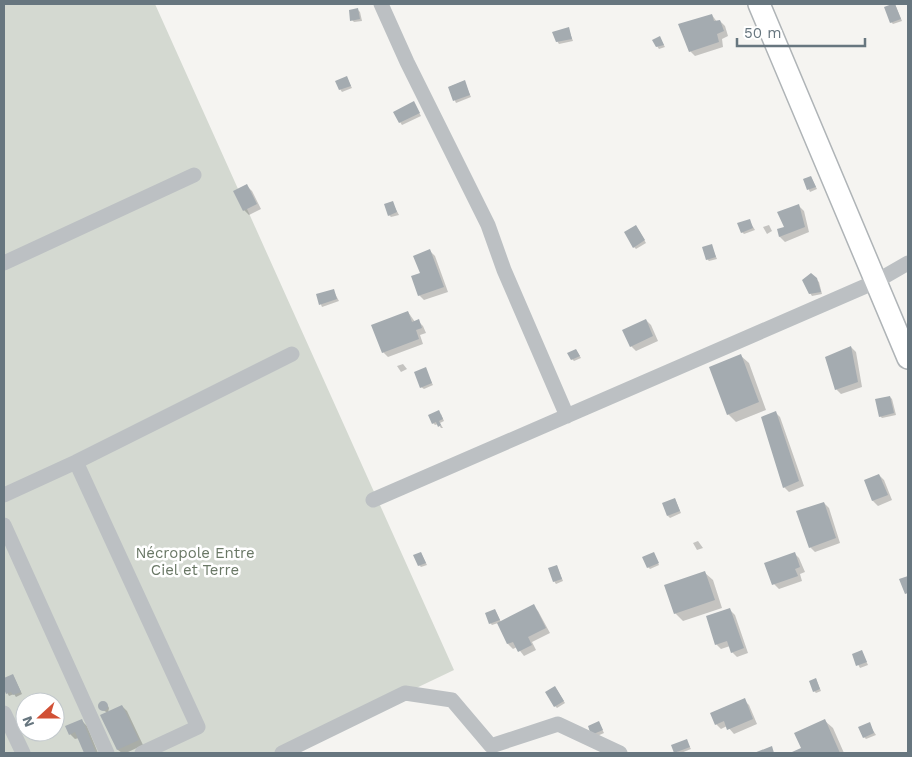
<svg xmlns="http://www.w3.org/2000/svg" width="912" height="757" viewBox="0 0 912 757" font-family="'Work Sans',sans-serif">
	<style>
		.green { fill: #d4d9d1; fill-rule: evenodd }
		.shadow { fill: #0003 }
		.building { fill: #a4abb0 }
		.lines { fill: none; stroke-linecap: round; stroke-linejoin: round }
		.secondary-casing { stroke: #afb4b7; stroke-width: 24 }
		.street { stroke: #bcc0c3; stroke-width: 15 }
		.secondary { stroke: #fff; stroke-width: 21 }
		.labels { text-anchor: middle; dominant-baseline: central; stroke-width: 5; stroke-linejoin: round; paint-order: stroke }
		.park-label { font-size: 15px; fill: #697765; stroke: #fff }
	</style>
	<rect width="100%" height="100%" fill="#f5f4f1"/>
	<path class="green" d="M4,4H155L454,670L280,753H4ZM25,702H55V732H25Z"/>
	<path class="shadow" d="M895,4L902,21L893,24L891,22Z
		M358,10L360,12L362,21L354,22L352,20Z
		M712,15L717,22L720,21L725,26L728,36L722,39L723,47L695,56L690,51Z
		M568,28L573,41L559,44L557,41Z
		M660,38L665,47L659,49L657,46Z
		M347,78L352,88L342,92L340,89Z
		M464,81L471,97L456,103L449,87Z
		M414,103L421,116L402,125L400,122Z
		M811,177L817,189L810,192L804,179Z
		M247,186L252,191L261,209L249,215L244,210Z
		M392,202L399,215L391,217L389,215Z
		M799,206L804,211L809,232L785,242L780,237L779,230L786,228Z
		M749,220L755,230L744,234L742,232Z
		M769,225L772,231L767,234L763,227Z
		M638,229L646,243L636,249L634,247Z
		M711,245L717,259L709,261L707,259Z
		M430,251L435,256L448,292L424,300L419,295L421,274Z
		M811,274L819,282L822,294L812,296L810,293Z
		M333,290L339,301L322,307L317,295Z
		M408,312L415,322L418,321L423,326L426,333L420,335L423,344L388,357L383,352Z
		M646,320L651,325L658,341L636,351L631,346Z
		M851,347L856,352L862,387L841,394L836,389Z
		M576,350L581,358L574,361L572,359Z
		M741,356L749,363L766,410L736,422L728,414Z
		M403,364L407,369L401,372L397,366Z
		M425,369L433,385L424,389L421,387Z
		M890,397L892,399L896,415L882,418L880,416Z
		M775,412L780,417L804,486L789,492L784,487Z
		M441,414L444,421L440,423L443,428H441L438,424L435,425L433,423Z
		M879,475L884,480L892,500L878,506L873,501L865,481Z
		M675,499L681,513L670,518L668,516Z
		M824,503L829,508L840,543L815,552L810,547Z
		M698,541L703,548L697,550L693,543Z
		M421,553L427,565L421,567L419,565Z
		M794,553L799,558L805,572L800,574L802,581L779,589L774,584Z
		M654,554L659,565L650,569L648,567Z
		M557,566L563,581L556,584L554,581Z
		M705,573L713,580L722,608L683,621L675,613Z
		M533,606L538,611L550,633L532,642L536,650L524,656L517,647L513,649L508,644L498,623L492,625L490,623L495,610L501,622Z
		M730,610L735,615L748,653L737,657L732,652L730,646L721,649L716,644Z
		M862,652L868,665L860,668L853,655Z
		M13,675L22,694L16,697L14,694L9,696L4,686V679Z
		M816,679L821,691L816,693L814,691Z
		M557,690L565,703L557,708L555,706Z
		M744,700L749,705L757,724L734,734L727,726L721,729L716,724Z
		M100,703H105L108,706L109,708L108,713L122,706L127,711L143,745L126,753H122L118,750L102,715L108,713L101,709Z
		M82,721L87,726L98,753H85L79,738L75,739L70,734Z
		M825,721L833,728L844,753H794L803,749Z
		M599,723L604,733L595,737L592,735Z
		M869,724L876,735L866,739L864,737Z
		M686,740L691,749L681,753H676Z"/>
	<path class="building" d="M892,4H895L901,19L890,23L884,7Z
		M358,8L360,19L350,21L349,10Z
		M712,14L714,21L720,20L724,31L717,34L719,42L689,52L678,24Z
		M569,27L572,39L556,42L552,32Z
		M660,36L664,45L656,47L652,40Z
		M347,76L351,86L339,90L335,81Z
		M465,80L470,95L453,101L448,87Z
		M414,101L420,113L399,123L393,112Z
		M811,176L816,187L807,190L803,179Z
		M247,184L257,204L243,211L233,191Z
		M393,201L397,212L388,216L384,204Z
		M799,204L805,227L779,237L777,229L784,227L777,212Z
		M750,219L753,228L741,233L737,223Z
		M636,225L645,240L633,248L624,232Z
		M712,244L716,257L706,260L702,247Z
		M430,249L444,287L418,296L411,276L420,273L413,256Z
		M811,273L817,278L821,292L809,294L802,280Z
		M334,289L337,299L319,305L316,294Z
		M408,311L412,322L419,319L422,328L416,330L419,339L382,353L371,325Z
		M646,319L653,336L630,347L622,330Z
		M851,346L858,382L835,390L825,357Z
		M576,349L580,356L571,360L567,353Z
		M741,354L759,402L727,415L709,367Z
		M426,367L432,383L420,388L414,372Z
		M890,396L894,413L879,417L875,399Z
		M439,410L443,419L439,421L441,425L438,427L436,422L432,424L428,415Z
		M776,411L799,481L783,488L761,417Z
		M879,474L888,495L872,501L864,480Z
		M675,498L680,511L667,516L662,503Z
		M824,502L836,538L809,548L796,511Z
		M421,552L426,563L418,566L413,555Z
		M654,552L659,563L647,568L642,557Z
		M795,552L800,567L795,569L798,576L772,585L764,563Z
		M557,565L562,579L553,582L548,568Z
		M705,571L715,600L674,614L664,585Z
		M908,576V593L905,594L899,579Z
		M534,604L546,628L528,637L532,645L518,652L513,642L507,644L497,623Z
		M730,608L744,648L731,653L727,641L715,645L706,616Z
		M495,609L500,620L489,624L485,613Z
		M862,650L867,662L856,666L852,654Z
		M13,674L21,692L13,695L11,692L6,694L4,689V678Z
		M816,678L820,689L813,692L809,681Z
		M555,686L564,701L554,707L545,692Z
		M745,698L753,719L727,730L724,721L715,725L710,713Z
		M98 706a5 5 0 1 1 10 0a5 5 0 1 1-10 0Z
		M122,705L139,740L117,750L100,715Z
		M82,719L96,753H84L75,732L69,735L65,726Z
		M825,719L840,753H793L792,752L801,748L794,733Z
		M599,721L603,730L591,735L588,726Z
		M870,722L874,733L863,738L858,727Z
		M687,739L690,747L674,753L671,745Z
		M772,746L774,753H754Z"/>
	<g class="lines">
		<defs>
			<path id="secondary" d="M759,4L908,358"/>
		</defs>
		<use href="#secondary" class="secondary-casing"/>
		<path class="street" d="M381,4L407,62L488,225L504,270L567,416
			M4,263L194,175
			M76,462L198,727L142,753
			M4,495L76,462L292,354
			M373,500L875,282L908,263
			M4,525L107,753
			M4,713L23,753
			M282,753L405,693L452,700L491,746L558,724L620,753"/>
		<use href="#secondary" class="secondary"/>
	</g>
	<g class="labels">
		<g class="park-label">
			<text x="195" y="553">Nécropole Entre<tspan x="195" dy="17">Ciel et Terre</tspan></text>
		</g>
	</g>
	<rect width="912" height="757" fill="none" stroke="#67767f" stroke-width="10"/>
	<g transform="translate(40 717) rotate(249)"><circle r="24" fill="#ffffff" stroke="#c2c8cc"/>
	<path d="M0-4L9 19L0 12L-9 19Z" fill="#d15035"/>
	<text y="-8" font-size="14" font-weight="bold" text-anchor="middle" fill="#67767f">N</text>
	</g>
	<path d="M737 38v8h128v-8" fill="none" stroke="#67767f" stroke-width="2.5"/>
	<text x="744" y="38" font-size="15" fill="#67767f" stroke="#ffffff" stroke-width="4" paint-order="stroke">50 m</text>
</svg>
